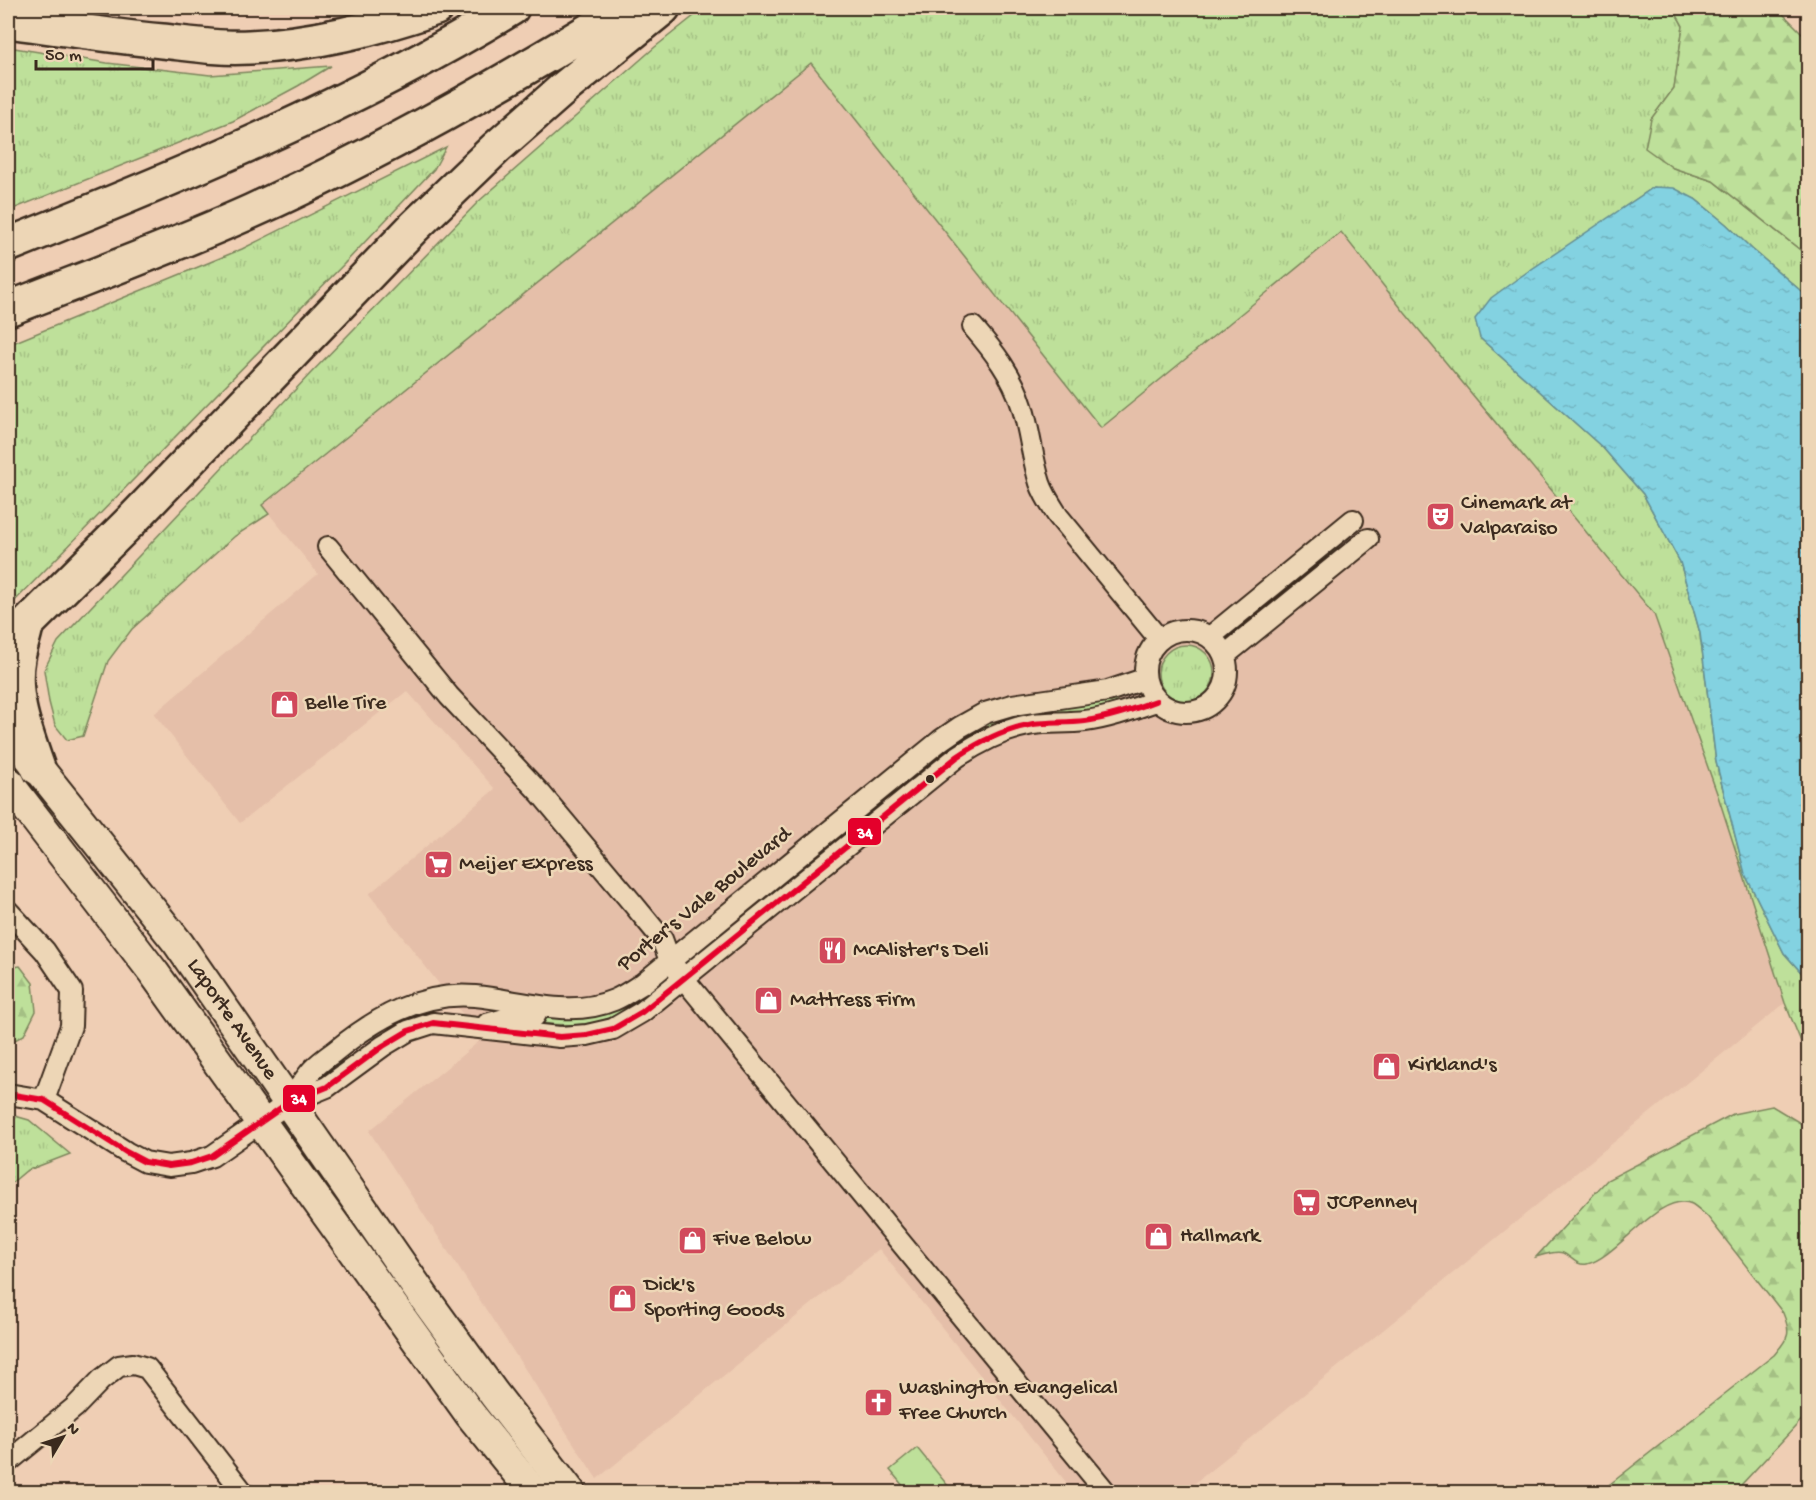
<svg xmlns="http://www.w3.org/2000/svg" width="1816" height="1500" viewBox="0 0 1816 1500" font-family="'Gochi Hand',sans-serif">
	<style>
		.built { fill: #e5bfa9 }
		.grass { fill: url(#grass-tufts); stroke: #7c855c; stroke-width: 1.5 }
		.forest { fill: url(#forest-firs); stroke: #7c855c; stroke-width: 1.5 }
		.garden { fill: #bee09a; stroke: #7c855c; stroke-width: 1.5 }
		.water { fill: url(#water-ripples); stroke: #668f93; stroke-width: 1.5 }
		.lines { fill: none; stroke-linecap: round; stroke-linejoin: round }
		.street-casing { stroke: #3b2a1e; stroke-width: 24 }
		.primary-casing { stroke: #3b2a1e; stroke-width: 34 }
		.highway-casing { stroke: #3b2a1e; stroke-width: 38 }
		.street { stroke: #edd6b6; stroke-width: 20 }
		.primary { stroke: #edd6b6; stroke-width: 30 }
		.highway { stroke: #edd6b6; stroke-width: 33 }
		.bus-1-casing { stroke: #edd6b6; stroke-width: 10 }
		.bus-1 { stroke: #e4002b; stroke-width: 6 }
		.bus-dot { fill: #3b2a1e; stroke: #edd6b6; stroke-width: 2 }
		.labels { text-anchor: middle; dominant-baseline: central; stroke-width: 5; stroke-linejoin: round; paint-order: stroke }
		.poi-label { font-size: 22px; fill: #3b2a1e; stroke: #edd6b6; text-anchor: start }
		.street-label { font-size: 22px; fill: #3b2a1e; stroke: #edd6b6 }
		.line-badge { stroke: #edd6b6; stroke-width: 2 }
		.badge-label { font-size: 16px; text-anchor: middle; font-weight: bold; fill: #fff }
	</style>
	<defs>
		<pattern id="grass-tufts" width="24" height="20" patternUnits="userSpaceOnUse" patternTransform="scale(1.5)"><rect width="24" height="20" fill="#bee09a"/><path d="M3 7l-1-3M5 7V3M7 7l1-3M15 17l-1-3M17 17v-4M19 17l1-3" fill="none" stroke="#a4c084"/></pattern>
		<pattern id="forest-firs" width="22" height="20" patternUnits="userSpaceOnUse" patternTransform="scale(1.5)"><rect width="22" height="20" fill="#bee09a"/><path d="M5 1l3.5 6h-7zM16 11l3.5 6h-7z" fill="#a4c084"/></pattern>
		<pattern id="water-ripples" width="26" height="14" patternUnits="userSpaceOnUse" patternTransform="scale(1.5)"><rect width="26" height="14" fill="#83d2e1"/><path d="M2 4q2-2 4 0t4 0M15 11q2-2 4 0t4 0" fill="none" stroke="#72b4c1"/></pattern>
	</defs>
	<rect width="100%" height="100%" fill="#efceb4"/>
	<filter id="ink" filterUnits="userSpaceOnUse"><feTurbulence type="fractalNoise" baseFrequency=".0167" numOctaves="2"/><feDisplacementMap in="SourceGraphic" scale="12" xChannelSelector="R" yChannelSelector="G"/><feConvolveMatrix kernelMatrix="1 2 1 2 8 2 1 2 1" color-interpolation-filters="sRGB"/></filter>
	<g filter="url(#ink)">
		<path class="built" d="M811,63L1101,428L1340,232L1654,614L1718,796L1785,1003L1184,1492H1074L879,1249L597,1479L369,1131L482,1039L369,894L495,789L407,691L240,823L154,714L318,574L262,505Z"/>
		<path class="grass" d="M704,8H1673L1683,26L1674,88L1651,119L1673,168L1713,181L1808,256V297L1752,249L1726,224L1695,199L1654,187L1620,210L1480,338L1603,448L1643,494L1680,562L1700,633L1716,762L1745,874L1784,953L1808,980V1046L1802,1044L1785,1003L1718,796L1654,614L1405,313L1341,232L1101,428L811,63L262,505L269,514L235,536L132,629L108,661L83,736L67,740L55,725L49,702L44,670L58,642L310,374L478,202L655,47Z
			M8,47L107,63L210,75L331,66L298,86L233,121L8,211Z
			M446,147L434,169L345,263L8,608V345L242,249Z
			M1335,547L1338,548L1337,550L1243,629L1240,624Z
			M1158 673a28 28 0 1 1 56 0a28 28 0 1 1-56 0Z
			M1115,698L1117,704C1095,710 1072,713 1049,715C1037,716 1024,716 1012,719C975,728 947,752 919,776L916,772L967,732L1002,716L1090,704Z
			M869,809L873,812L872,815L711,945H707L706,943Z
			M647,992H649L650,995C611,1022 589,1029 541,1023L540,1021L545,1015C592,1018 606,1019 647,992Z
			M8,1114L29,1120L70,1154L26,1171L8,1186Z"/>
		<path class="forest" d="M1673,8H1777L1808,39V256L1713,181L1673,168L1645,148L1651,119L1674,88L1683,26Z
			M20,966L33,983L36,1011L24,1035L8,1044V968Z
			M1772,1106L1802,1124L1808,1132V1413L1742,1484L1738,1492H1600L1774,1355C1788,1338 1792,1335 1783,1313L1707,1216C1702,1212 1697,1207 1692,1204C1661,1189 1617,1258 1587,1264C1576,1266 1572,1257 1563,1253C1555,1250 1544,1255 1536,1257L1607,1180L1733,1114Z"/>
		<path class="garden" d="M917,1448L949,1487L942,1492H908L890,1470Z"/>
		<path class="water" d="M1654,187L1674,188L1695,199L1726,224L1752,249L1808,297V980L1784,953L1745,874L1716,762L1700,633L1680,562L1643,494L1603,448L1480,338L1475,319L1491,298L1517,279Z"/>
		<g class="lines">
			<defs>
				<path id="street" d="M973,327C993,350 1013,376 1022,406C1030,431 1032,458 1040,483C1044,495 1051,505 1058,516L1159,639
					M328,547L449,696L541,794L634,905L662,939L670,961L684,979L1106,1492
					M1145 671a41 41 0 1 1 82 0a41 41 0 1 1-82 0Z
					M1210,637L1353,520
					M1224,656L1368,539
					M8,911L45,951L72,991L71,1026L44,1100
					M487,1024L512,1017L526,1019L535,1016L540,1007
					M8,1094L44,1100L126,1152L145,1162L169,1166L191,1163L212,1156L288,1103L327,1087L383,1046L408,1031L433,1023L560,1037L587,1035L613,1029L642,1012L957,757C981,741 1005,729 1033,724C1050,722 1068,723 1085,721C1109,718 1133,709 1156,701
					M289,1103C296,1092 304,1079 313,1069C319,1063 327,1057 334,1052C374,1019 421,991 475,996C521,1000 569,1019 614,1000C624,996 633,989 642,984L941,740L960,727L985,713L1012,705L1108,691L1144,679
					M8,1462L75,1407L101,1380L119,1366L133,1364L147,1368L243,1492"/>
				<g id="primary">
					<path id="s1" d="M8,730L178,943L423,1296L494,1394L570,1492"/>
					<path d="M8,783L154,973L470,1414L533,1492"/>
				</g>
				<path id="highway" d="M8,21C59,28 110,36 162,41C190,44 220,49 249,47C314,44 374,29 436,8
					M8,245C180,176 353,105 512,8
					M8,309C89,277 172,247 252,211C381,153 505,82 626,8
					M26,626C24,637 20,647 18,658C11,696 26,733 38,768
					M8,643L132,520L414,227L496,148L563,89L663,8
					M8,784L9,785"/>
			</defs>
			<use href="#street" class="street-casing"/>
			<use href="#primary" class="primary-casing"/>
			<use href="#highway" class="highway-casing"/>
			<use href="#street" class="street"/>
			<use href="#primary" class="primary"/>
			<use href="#highway" class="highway"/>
			<defs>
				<path id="bus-1" d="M8,1094L44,1100L126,1152L145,1162L169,1166L191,1163L212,1156L288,1103L327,1087L383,1046L408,1031L433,1023L560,1037L587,1035L613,1029L642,1012L957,757C981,741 1005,729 1033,724C1050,722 1068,723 1085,721C1109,718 1133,709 1156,701"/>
			</defs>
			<use href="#bus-1" class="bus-1-casing"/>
			<use href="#bus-1" class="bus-1"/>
		</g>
	</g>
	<defs>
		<symbol id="theatre-square" viewBox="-11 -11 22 22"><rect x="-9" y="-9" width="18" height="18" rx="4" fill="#d1495b" stroke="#edd6b6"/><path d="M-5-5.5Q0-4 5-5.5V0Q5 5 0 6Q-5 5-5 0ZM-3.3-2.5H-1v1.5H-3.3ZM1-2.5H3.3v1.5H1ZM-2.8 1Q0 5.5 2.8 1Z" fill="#fff"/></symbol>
		<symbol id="shop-square" viewBox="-11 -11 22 22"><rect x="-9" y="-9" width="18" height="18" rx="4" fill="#d1495b" stroke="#edd6b6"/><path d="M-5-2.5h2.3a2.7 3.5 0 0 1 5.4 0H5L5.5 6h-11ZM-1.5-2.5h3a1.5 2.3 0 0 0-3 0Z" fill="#fff"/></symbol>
		<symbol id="supermarket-square" viewBox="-11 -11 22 22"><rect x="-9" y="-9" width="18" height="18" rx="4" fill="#d1495b" stroke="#edd6b6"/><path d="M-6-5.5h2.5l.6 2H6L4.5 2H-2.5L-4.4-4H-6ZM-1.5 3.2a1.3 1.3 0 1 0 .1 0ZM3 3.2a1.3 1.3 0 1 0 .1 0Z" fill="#fff"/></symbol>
		<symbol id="restaurant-square" viewBox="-11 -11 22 22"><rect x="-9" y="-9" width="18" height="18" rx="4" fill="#d1495b" stroke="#edd6b6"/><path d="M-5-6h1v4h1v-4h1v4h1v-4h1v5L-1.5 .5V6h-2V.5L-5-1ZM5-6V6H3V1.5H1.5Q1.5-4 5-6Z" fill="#fff"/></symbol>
		<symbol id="church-square" viewBox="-11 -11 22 22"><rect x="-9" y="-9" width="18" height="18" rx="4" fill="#d1495b" stroke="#edd6b6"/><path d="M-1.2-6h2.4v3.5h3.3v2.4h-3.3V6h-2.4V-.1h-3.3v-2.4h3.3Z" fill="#fff"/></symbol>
	</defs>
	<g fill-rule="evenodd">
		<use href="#theatre-square" x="1424" y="500" width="33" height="33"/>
		<use href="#shop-square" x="268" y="688" width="33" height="33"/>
		<use href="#supermarket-square" x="422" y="848" width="33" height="33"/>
		<use href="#restaurant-square" x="816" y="934" width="33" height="33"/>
		<use href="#shop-square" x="752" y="984" width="33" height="33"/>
		<use href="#shop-square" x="1370" y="1050" width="33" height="33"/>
		<use href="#supermarket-square" x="1290" y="1186" width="33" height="33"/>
		<use href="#shop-square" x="1142" y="1220" width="33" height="33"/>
		<use href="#shop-square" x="676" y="1224" width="33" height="33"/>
		<use href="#shop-square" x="606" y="1282" width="33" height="33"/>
		<use href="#church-square" x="862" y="1386" width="33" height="33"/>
	</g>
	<circle class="bus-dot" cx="930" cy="779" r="5"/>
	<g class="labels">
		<g class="poi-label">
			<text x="1461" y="504">Cinemark at<tspan x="1461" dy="25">Valparaiso</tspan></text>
			<text x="305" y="704">Belle Tire</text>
			<text x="459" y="865">Meijer Express</text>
			<text x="853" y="951">McAlister's Deli</text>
			<text x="790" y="1001">Mattress Firm</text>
			<text x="1408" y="1066">Kirkland's</text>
			<text x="1327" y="1203">JCPenney</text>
			<text x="1180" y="1237">Hallmark</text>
			<text x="713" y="1240">Five Below</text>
			<text x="644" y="1286">Dick's<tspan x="644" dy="25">Sporting Goods</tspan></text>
			<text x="899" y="1389">Washington Evangelical<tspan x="899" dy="25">Free Church</tspan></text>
		</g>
		<g class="street-label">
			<text transform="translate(705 900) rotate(-39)">Porter's Vale Boulevard</text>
			<text stroke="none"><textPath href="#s1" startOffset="366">Laporte Avenue</textPath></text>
		</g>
	</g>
	<g class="line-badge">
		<rect x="847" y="817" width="35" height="29" rx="6" fill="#e4002b"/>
		<rect x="282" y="1084" width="34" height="29" rx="6" fill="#e4002b"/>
	</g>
	<g class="badge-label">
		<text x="865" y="838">34</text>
		<text x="299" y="1104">34</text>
	</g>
	<rect width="1816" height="1500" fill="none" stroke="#edd6b6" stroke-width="30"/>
	<rect x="15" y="15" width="1786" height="1470" fill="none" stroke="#3b2a1e" stroke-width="2" filter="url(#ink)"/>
	<g transform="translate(63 1437) rotate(51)" stroke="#edd6b6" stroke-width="4.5" paint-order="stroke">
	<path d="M0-4.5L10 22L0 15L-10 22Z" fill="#3b2a1e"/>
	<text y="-9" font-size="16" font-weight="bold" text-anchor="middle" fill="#3b2a1e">N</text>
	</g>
	<path d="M36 60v9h117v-9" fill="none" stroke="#3b2a1e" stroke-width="3"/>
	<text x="45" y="60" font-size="18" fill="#3b2a1e" stroke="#edd6b6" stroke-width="4.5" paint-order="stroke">50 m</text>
</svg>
